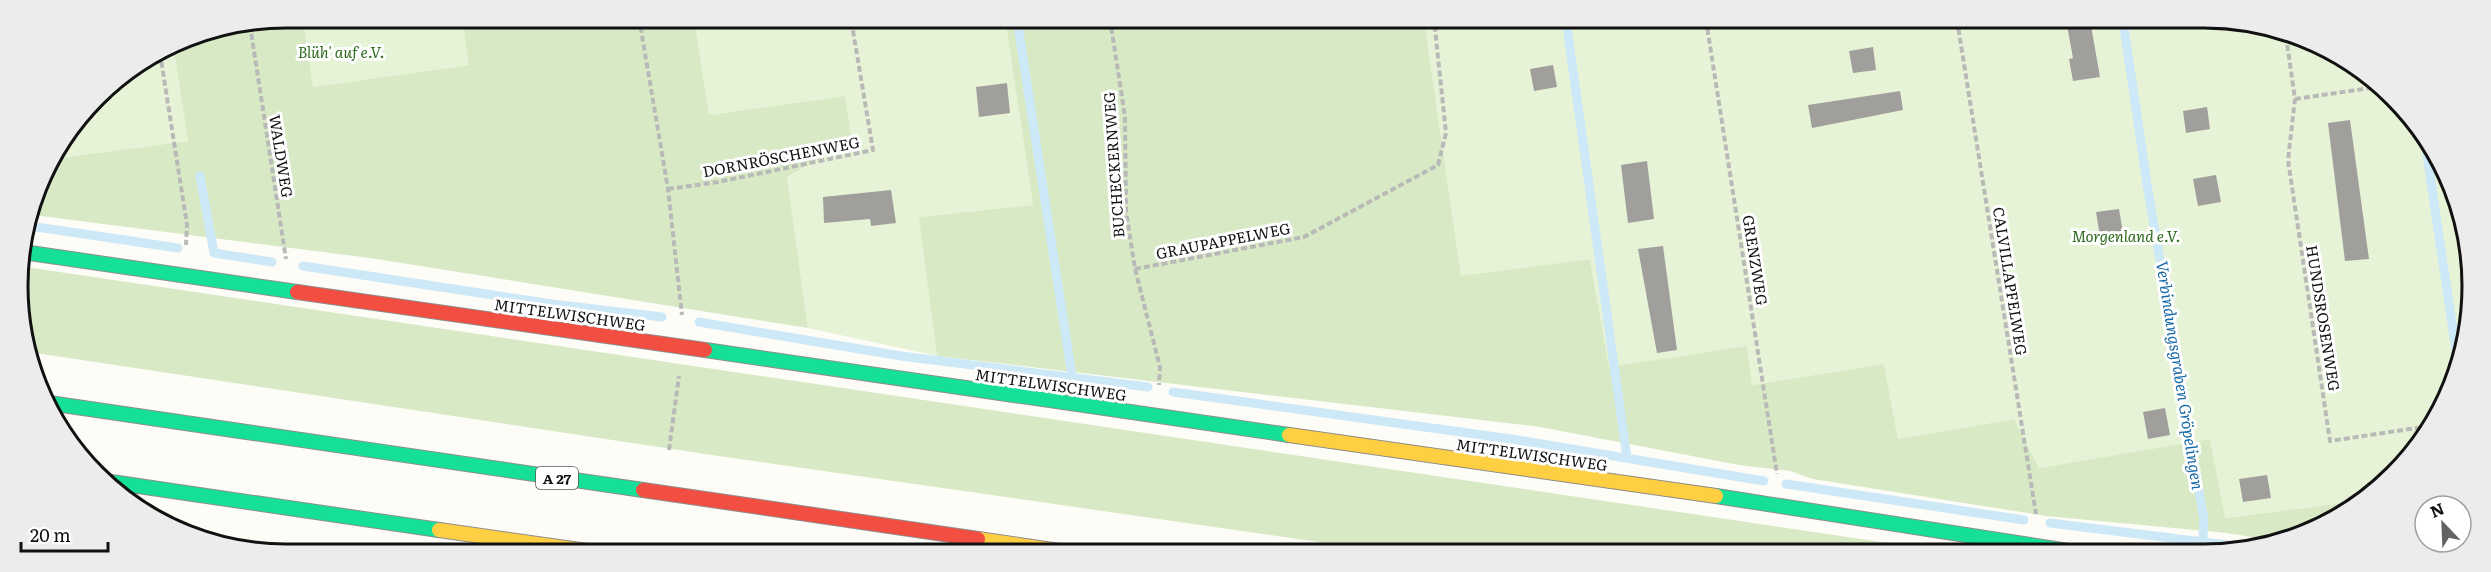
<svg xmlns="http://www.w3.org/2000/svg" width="2491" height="572" viewBox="0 0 2491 572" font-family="Literata,serif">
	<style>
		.green { fill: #e7f3d7 }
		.forest { fill: #d8eac5 }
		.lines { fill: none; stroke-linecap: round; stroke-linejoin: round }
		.stream { stroke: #cde8f7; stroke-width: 9 }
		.building { fill: #a19f9c }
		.fast-casing { stroke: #8e8d8b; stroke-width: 16 }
		.slow-casing { stroke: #8e8d8b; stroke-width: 16 }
		.jam-casing { stroke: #8e8d8b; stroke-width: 16 }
		.path { stroke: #b9b9b8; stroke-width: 4; stroke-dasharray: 6 3; stroke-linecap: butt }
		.fast { stroke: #16e098; stroke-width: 14 }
		.slow { stroke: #ffcf43; stroke-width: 14 }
		.jam { stroke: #f24e42; stroke-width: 14 }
		.labels { text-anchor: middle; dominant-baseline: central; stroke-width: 6; stroke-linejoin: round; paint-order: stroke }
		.shield { fill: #fff; stroke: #585858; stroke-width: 1.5 }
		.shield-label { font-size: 14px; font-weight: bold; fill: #111 }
		.park-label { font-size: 15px; font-style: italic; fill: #2f6b1f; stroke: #fff }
		.street-label { font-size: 15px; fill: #111; stroke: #fff }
		.water-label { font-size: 16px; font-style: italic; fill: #1768a6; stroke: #fff }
		.rim { fill: none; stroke: #111; stroke-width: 3 }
	</style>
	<rect width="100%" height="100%" fill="#fdfcf7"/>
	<path class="green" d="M303,18H462L470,65L313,87Z
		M694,19H1005L1033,205L920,217L937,356L808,328L787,177L852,141L845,96L709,115Z
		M1424,19L2240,20L2339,54L2418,123L2464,217L2471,321L2445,405L2394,476L2359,501L2224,518L2210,439L2039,468L2014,419L1898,439L1884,364L1752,385L1747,346L1609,368L1590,259L1461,277Z
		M173,45L188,141L52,159L109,85Z"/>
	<path class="forest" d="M286,18H303L313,87L469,65L462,18H694L709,115L845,96L852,141L787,177L808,328L370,258L33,215L46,167L52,159L188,141L173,45L184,38Z
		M1005,19H1424L1461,276L1590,259L1609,367L1747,346L1752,385L1884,364L1898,439L2014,419L2039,468L2210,439L2225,518L2359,501L2323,527L2276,541L2227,533L2046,516L1813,479L1790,471L1739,465L1540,427L937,356L919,217L1033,205Z
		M19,266L1949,552H1389L705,454L29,352Z"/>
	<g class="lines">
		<path class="stream" d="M1017,19L1072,376
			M1566,20L1627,458
			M2123,20L2147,184L2204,520L2202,552
			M2424,135L2458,364
			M200,176L214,253L272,262
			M30,226L178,248
			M303,266L552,304L662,317
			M699,322L901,356L1148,387
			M1173,392L1511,439L1764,481
			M1786,484L2024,520
			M2050,523L2252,548"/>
	</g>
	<path class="building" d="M2066,20H2090L2100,77L2073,81L2069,59L2073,58Z
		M1873,47L1876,70L1853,73L1849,51Z
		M1553,65L1557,87L1534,91L1530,69Z
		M1007,83L1010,113L979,117L976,87Z
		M1900,91L1903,110L1812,128L1808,105Z
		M2207,107L2210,129L2186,133L2183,111Z
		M2350,120L2369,259L2345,261L2328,123Z
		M1647,161L1654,219L1628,223L1621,165Z
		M2216,175L2221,202L2198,206L2193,179Z
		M891,190L896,223L871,226L870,219L824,223L823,197Z
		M2119,209L2123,233L2100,237L2096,212Z
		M1663,246L1677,350L1657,353L1638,249Z
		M2165,408L2170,435L2148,439L2143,412Z
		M2267,475L2271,498L2243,502L2239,479Z"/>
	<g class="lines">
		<defs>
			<path id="fast" d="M23,252L297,292
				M705,350L1289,435
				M49,403L643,490
				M111,482L439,530
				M1716,496L2075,552"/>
			<path id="slow" d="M1289,435L1716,496
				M439,530L594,552
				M978,539L1066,552"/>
			<path id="jam" d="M297,292L705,350
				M643,490L978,539"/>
		</defs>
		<use href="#fast" class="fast-casing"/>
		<use href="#slow" class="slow-casing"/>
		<use href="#jam" class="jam-casing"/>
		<path class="path" d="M639,18L668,189L682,315
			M1110,19L1125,117L1126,211L1135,269L1160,367L1159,385
			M1706,20L1777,474
			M1957,20L2036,514
			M250,25L286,259
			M2286,36L2295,99L2288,160L2330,441L2430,426
			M160,53L187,225L186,245
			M2295,99L2377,87
			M668,189L718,182L873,150L851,19
			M1135,269L1304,237L1438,165L1446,133L1434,19
			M669,450L679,376"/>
		<use href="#fast" class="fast"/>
		<use href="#slow" class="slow"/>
		<use href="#jam" class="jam"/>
	</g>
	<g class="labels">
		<rect class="shield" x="536" y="467" width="42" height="22" rx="4.5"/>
		<g class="shield-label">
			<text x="557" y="478">A 27</text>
		</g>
		<g class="park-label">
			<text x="341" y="51">Blüh' auf e.V.</text>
			<text x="2126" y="235">Morgenland e.V.</text>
		</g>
		<g class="street-label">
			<text transform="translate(282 156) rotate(81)">WALDWEG</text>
			<text transform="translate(781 156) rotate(-11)">DORNRÖSCHENWEG</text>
			<text transform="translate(1113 165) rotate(-94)">BUCHECKERNWEG</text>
			<text transform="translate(1223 240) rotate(-11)">GRAUPAPPELWEG</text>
			<text transform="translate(1756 260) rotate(81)">GRENZWEG</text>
			<text transform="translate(2011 281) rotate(81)">CALVILLAPFELWEG</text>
			<text transform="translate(570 314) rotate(8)">MITTELWISCHWEG</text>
			<text transform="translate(2324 318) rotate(81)">HUNDSROSENWEG</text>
			<text transform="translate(1051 384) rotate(8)">MITTELWISCHWEG</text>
			<text transform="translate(1532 454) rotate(8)">MITTELWISCHWEG</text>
		</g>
		<g class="water-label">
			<text transform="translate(2181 375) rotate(81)">Verbindungsgraben Gröpelingen</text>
		</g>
	</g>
	<path d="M0 0H2491V572H0ZM286 28H2204A258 258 0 0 1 2462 286V286A258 258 0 0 1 2204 544H286A258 258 0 0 1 28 286V286A258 258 0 0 1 286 28Z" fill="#ececec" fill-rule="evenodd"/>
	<path class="rim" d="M286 28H2204A258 258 0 0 1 2462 286V286A258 258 0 0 1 2204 544H286A258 258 0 0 1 28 286V286A258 258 0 0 1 286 28Z"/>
	<g transform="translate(2443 524) rotate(337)"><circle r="28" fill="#ffffff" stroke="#a0a0a0" stroke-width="1.5"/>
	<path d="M0-4.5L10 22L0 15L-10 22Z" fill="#646362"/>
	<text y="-9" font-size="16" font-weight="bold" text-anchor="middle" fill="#111111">N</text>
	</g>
	<path d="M21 542v9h87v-9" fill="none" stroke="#111111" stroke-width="3"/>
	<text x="30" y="542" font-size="18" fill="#111111" stroke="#ffffff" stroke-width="4.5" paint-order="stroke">20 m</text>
</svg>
